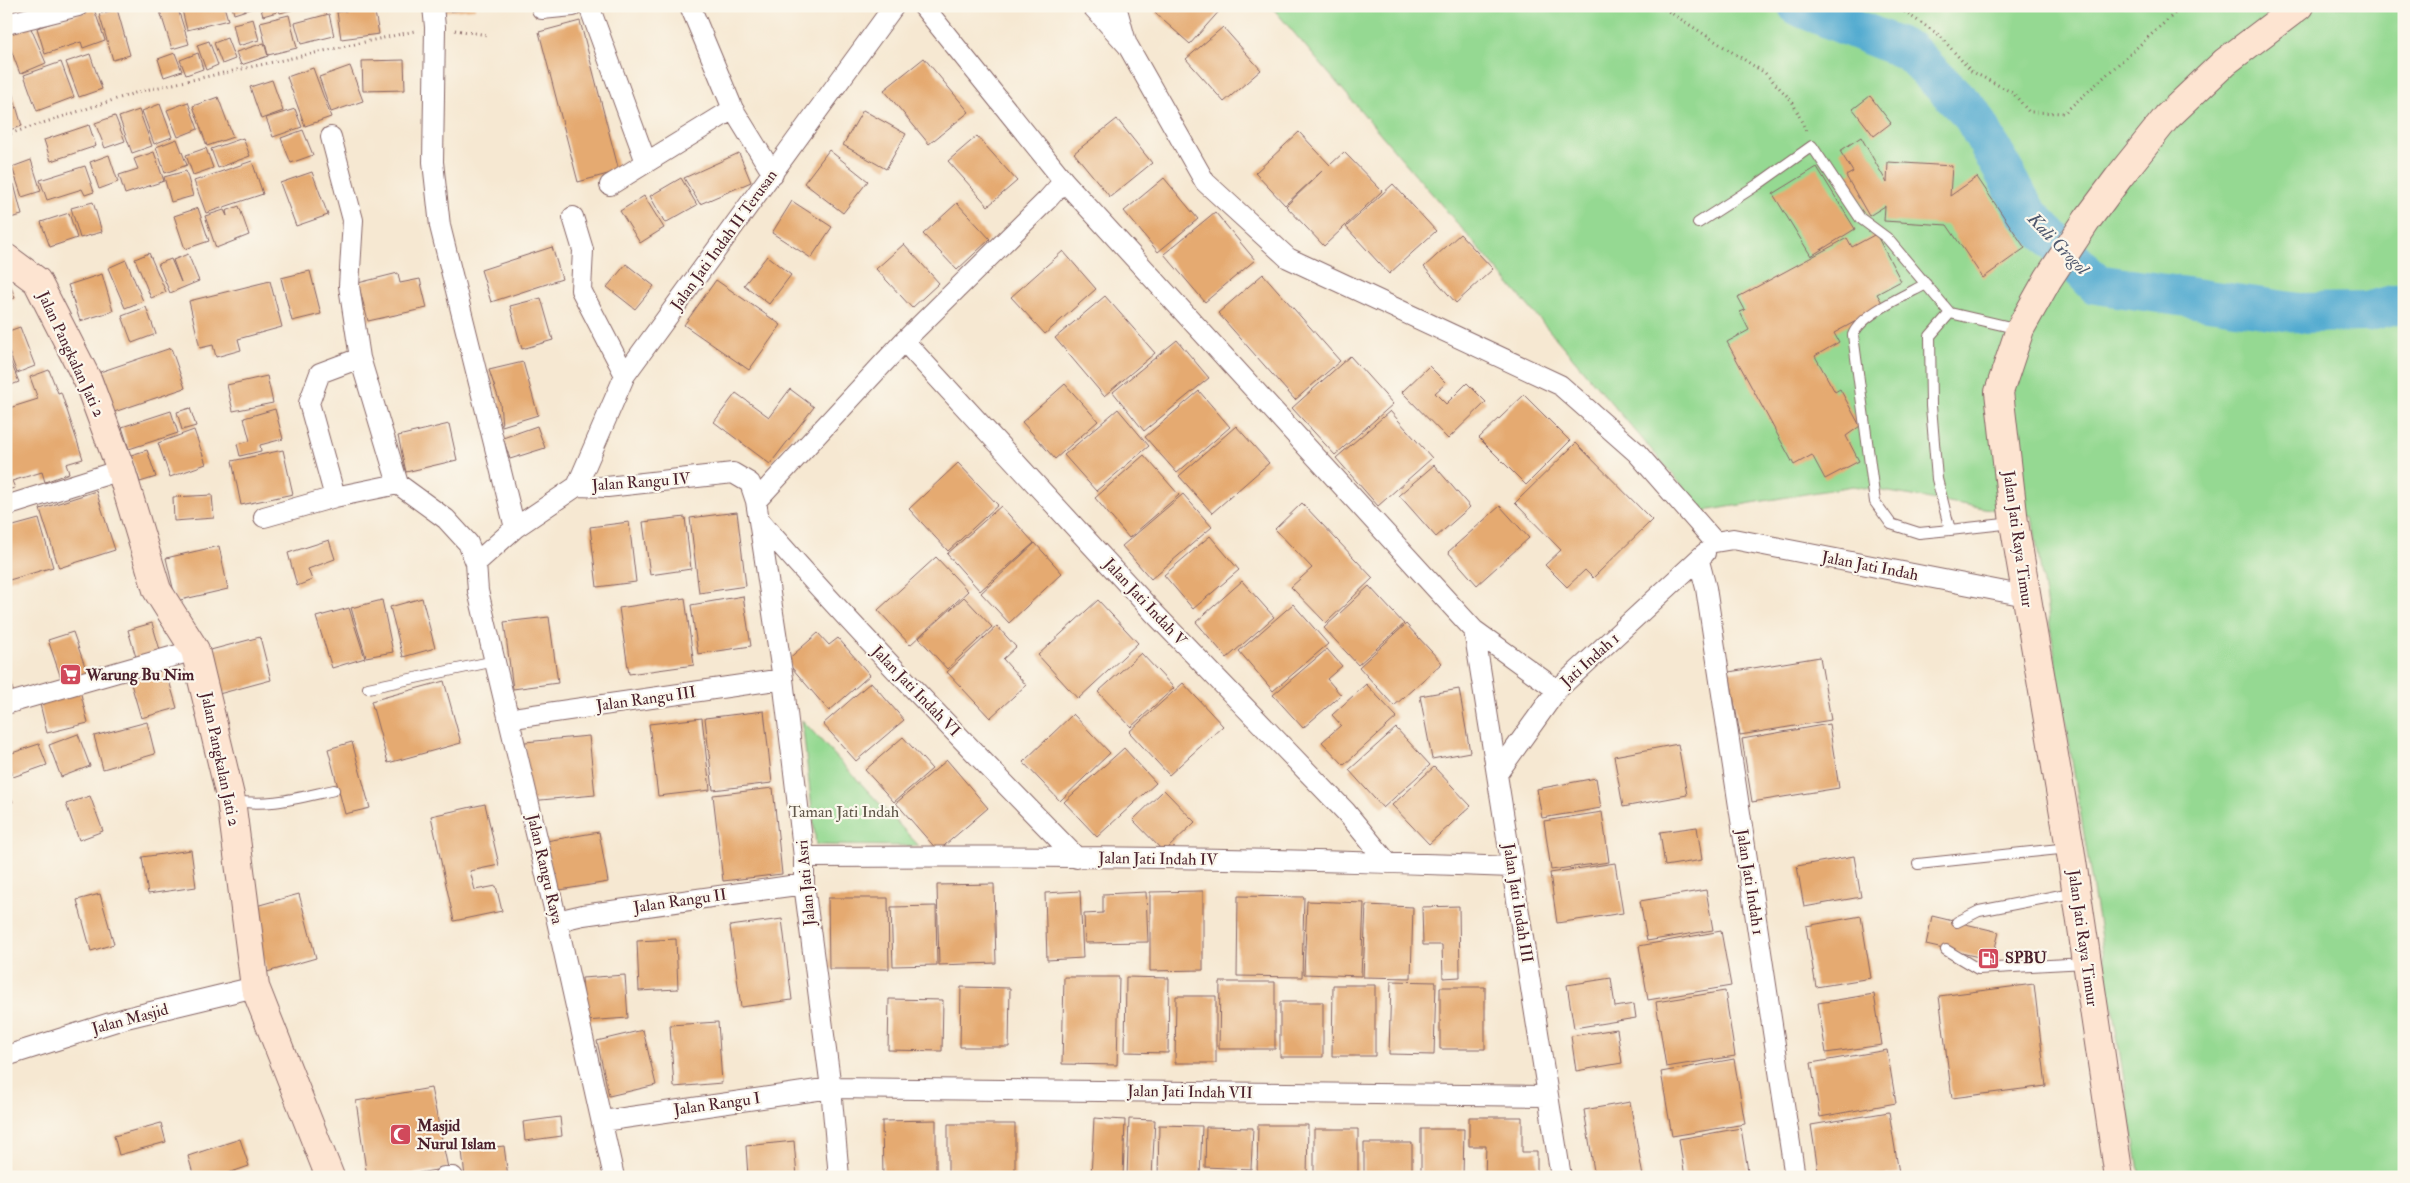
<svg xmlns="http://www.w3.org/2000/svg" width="2410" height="1183" viewBox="0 0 2410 1183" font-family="'IM FELL Double Pica',serif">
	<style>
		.green { fill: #95d992; stroke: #707c5e }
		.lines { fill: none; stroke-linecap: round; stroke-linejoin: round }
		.river { stroke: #53abd0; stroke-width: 40 }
		.building { fill: #e5aa71 }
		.lane-casing { stroke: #866565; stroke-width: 12 }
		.street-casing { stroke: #866565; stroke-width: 22 }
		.secondary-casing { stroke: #866565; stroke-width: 30 }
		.path { stroke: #866565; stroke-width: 3; stroke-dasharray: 1 4; stroke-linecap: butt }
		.lane { stroke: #fff; stroke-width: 10 }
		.street { stroke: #fff; stroke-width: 20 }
		.secondary { stroke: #fde4d1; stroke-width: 28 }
		.labels { text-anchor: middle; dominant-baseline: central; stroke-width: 4.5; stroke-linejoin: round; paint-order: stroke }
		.street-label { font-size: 16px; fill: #4a1f2b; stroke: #fbf7ec }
		.poi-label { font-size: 16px; font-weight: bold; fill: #4a1f2b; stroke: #fbf7ec; text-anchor: start }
		.park-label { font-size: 16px; fill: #60574a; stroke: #fbf7ec }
		.water-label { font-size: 18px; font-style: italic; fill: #4e576d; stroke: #fbf7ec }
	</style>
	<rect width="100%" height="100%" fill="#fbf7ec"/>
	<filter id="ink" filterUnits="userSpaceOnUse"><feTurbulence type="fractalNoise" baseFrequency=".02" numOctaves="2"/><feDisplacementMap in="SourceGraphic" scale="10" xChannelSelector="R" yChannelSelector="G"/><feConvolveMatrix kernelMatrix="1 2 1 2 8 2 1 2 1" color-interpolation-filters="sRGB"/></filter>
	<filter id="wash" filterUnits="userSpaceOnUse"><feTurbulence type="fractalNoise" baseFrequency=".0096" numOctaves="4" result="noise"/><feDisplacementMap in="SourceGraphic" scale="20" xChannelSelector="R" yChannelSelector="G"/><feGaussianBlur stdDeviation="1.12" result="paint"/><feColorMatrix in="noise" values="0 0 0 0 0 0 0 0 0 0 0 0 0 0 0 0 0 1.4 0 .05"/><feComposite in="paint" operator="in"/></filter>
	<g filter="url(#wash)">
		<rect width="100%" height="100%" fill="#f6e8d2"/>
		<path class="green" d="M1271,6H2404V1177H2140L2032,516L1853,486L1704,511Z
			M802,720L919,846L816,845Z"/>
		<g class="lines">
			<path class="river" d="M1798,6L1909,51L1971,113L2027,213L2096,284L2299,313L2366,312L2404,302"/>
		</g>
		<g id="blocks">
			<path class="building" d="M166,6H177L189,44L172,49L159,8Z
				M181,6H224L228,20L187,30Z
				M232,6H252L253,8L234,14Z
				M260,6H276L277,12L263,16Z
				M278,6H297L298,8L280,13Z
				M440,6H475V9L441,12Z
				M1161,6H1220L1222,8L1190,44L1155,13Z
				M374,7L379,34L341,39L337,12Z
				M94,9L105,40L83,48L81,42L45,54L37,28Z
				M117,9L130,55L113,60L99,14Z
				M329,14L334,36L301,44L295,23Z
				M289,15L297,48L268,55L260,22Z
				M253,19L259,40L238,46L233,24Z
				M580,21L619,171L578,182L539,32Z
				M30,26L46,63L20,74L6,36Z
				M1223,27L1261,70L1224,102L1186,59Z
				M227,38L235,59L222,64L214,43Z
				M209,41L218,65L206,70L197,45Z
				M264,43L268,56L241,65L236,52Z
				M175,53L182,71L164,77L158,59Z
				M198,53L203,69L186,75L180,60Z
				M90,54L102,89L79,97L66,62Z
				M924,58L969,112L929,144L884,90Z
				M404,60L405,90L363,91L362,61Z
				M61,62L74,97L37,111L24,75Z
				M350,66L363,101L331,112L319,77Z
				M313,68L331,117L305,126L287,77Z
				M272,80L283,111L261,119L250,87Z
				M11,89L22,126L6,131V91Z
				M1870,96L1891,123L1874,136L1853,109Z
				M218,97L233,137L207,146L193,106Z
				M188,102L198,129L178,137L167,110Z
				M160,104L172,137L154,144L142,111Z
				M295,109L302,127L273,137L266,118Z
				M139,110L152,146L132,153L119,117Z
				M863,110L906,134L886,169L843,145Z
				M115,116L125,141L105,148L95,123Z
				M1117,119L1152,163L1110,197L1074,153Z
				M89,125L96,146L51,161L44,140Z
				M303,130L313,155L291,163L281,138Z
				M1299,132L1330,165L1344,152L1382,191L1324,246L1286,206L1322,171L1285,205L1255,173Z
				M977,136L1017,181L988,206L948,161Z
				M1861,137L1887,183L1888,162L1952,166L1950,196L1977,177L2025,248L1983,278L1947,225L1884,221L1885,206L1869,216L1846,176L1853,172L1840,151Z
				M243,138L250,156L218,168L211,149Z
				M177,139L187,165L165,173L156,147Z
				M206,148L213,168L193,175L186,155Z
				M829,150L868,181L843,213L804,183Z
				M154,152L164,181L125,194L119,175L138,169L134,159Z
				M739,153L751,182L700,204L684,178Z
				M109,155L118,182L99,189L90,162Z
				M31,160L41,191L22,197L12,167Z
				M252,161L263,194L206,213L194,181Z
				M85,166L94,192L85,195L82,189L47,200L40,180Z
				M1817,167L1855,229L1811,256L1773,194Z
				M186,171L193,196L171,202L164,177Z
				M312,172L328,215L296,226L280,183Z
				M681,178L697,205L665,223L650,196Z
				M1164,178L1198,219L1158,252L1124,211Z
				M14,184L22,215L6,219V186Z
				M1393,184L1436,231L1389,274L1346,227Z
				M644,196L664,228L640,243L620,211Z
				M792,201L832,227L811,258L772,233Z
				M93,202L102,232L80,238L71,208Z
				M957,203L990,239L957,270L923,234Z
				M239,206L249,235L216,248L205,216L224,210L227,216L226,211Z
				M198,208L209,241L185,249L174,216Z
				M1215,212L1255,260L1205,302L1164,254Z
				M69,213L77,238L50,247L41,222Z
				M1460,234L1493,269L1456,303L1424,267Z
				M1876,234L1901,281L1877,294L1884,306L1834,333L1839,342L1815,356L1835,392L1840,389L1860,426L1846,436L1859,461L1825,479L1812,455L1794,465L1727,342L1749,330L1740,312L1745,310L1738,297L1847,238L1852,247Z
				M904,244L939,283L912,308L876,269Z
				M552,247L562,279L491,302L481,270Z
				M1063,251L1096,289L1045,334L1011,297Z
				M149,253L166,292L151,298L135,259Z
				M188,254L199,281L170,293L158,264L171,259L181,282L173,260Z
				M767,256L791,275L769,304L744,285Z
				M126,260L143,301L125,308L108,268Z
				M626,264L654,286L635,309L607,287Z
				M310,271L321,314L292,321L281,278Z
				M398,273L400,283L420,279L427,308L368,321L358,283Z
				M6,274L15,298L6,301Z
				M102,274L113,311L80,321L68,285Z
				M1263,274L1340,361L1295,400L1218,313Z
				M716,280L781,325L749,370L684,325Z
				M270,281L282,327L238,339L241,350L216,357L213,345L200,348L189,301Z
				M1105,296L1155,353L1104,396L1055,338Z
				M541,298L553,340L522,349L510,306Z
				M146,307L156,334L132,343L122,316Z
				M20,327L35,366L17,373L6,344V332Z
				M1177,340L1209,378L1144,431L1113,392Z
				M171,348L185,388L114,412L100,372Z
				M6,351L19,382L6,387Z
				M1350,356L1393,404L1335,455L1292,408Z
				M523,362L538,415L502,426L500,403L489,370Z
				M1429,366L1446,383L1435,393L1446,404L1467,383L1486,402L1448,439L1402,392Z
				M49,370L58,393L61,392L83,459L66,464L69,473L45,482L42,472L12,481L15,488L6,490V409L38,399L30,377Z
				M267,376L273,403L233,411L227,385Z
				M1065,384L1098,421L1055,459L1022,422Z
				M790,389L814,407L770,464L714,422L736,393L769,417Z
				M1199,391L1230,427L1177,473L1145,437Z
				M1524,395L1570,441L1526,485L1479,438Z
				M190,408L196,426L182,430L177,412Z
				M275,409L283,439L260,445L261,451L240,456L237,444L250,441L244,418Z
				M1118,409L1149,446L1096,491L1064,455Z
				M171,411L178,433L129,449L122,427Z
				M1390,411L1432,458L1378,506L1336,458Z
				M449,424L457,460L406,472L398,436Z
				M537,426L545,448L510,459L503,438Z
				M1236,426L1269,463L1212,513L1179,476Z
				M194,430L206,464L170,477L158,443Z
				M1576,443L1652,520L1593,578L1585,570L1567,587L1545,565L1561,550L1515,503Z
				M147,450L156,477L140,482L131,455Z
				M283,450L293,494L241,505L232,461Z
				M1144,455L1179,495L1129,538L1095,498Z
				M958,463L998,505L948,551L909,509Z
				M1434,465L1470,507L1436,537L1399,495Z
				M96,491L115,550L59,568L40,509Z
				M1183,494L1212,527L1151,579L1122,546Z
				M212,495L214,518L174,521L173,497Z
				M1302,503L1373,578L1326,623L1291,587L1312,568L1275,529Z
				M1001,506L1034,543L980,591L947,554Z
				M1500,506L1529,538L1477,585L1448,552Z
				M737,512L746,586L699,593L690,518Z
				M685,517L691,569L650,575L643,522Z
				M39,519L53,567L6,581V528Z
				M629,522L636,582L597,587L590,527Z
				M1210,536L1239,570L1193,609L1164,575Z
				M329,540L335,559L308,569L312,580L297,586L288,553Z
				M1035,543L1062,573L1009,623L981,593Z
				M219,546L228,589L176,601L166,558Z
				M936,557L968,591L910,645L878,610Z
				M1242,581L1274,617L1227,658L1196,622Z
				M1369,586L1404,624L1358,665L1324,628Z
				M743,596L751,646L698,654L691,605Z
				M964,597L992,627L947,669L919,638Z
				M422,598L435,648L403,657L390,607Z
				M685,598L694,665L629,674L619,608Z
				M382,600L393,652L366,657L351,608Z
				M1098,600L1138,643L1078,699L1038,655Z
				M1293,604L1328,644L1273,691L1239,651Z
				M349,608L365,658L332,668L316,617Z
				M549,617L558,683L513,689L504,622Z
				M152,623L162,657L138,664L128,630Z
				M1406,624L1442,663L1394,706L1359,667Z
				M997,626L1016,647L1003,659L1026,685L990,718L947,672Z
				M73,632L88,675L63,684L48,640Z
				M818,633L829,645L838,638L870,675L829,711L786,661Z
				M260,637L271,680L215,695L203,652Z
				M1327,649L1342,666L1327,679L1341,695L1303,728L1273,695Z
				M1141,653L1174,688L1131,727L1098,692Z
				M1820,657L1831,720L1740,735L1729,672Z
				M6,666L14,694L6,696Z
				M165,667L177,708L141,718L129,677Z
				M444,681L461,743L388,763L371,701Z
				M871,682L904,720L856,761L823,724Z
				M1183,683L1223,726L1169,775L1129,732Z
				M1366,684L1397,717L1344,765L1322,742L1341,725L1332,715Z
				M1459,689L1470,752L1432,759L1420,696Z
				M80,690L88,723L47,733L39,700Z
				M764,711L772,783L713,790L705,718Z
				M1073,714L1110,753L1060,801L1023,762Z
				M702,718L710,790L658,796L649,724Z
				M147,722L155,754L103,769L94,736Z
				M1829,724L1839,788L1752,802L1742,739Z
				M1396,728L1430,765L1383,808L1349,770Z
				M78,734L90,766L61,777L49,745Z
				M589,736L595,795L530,801L525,742Z
				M903,737L932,769L894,802L865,770Z
				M352,742L370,808L345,814L328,749Z
				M39,744L47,765L13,777L6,755Z
				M1678,744L1687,795L1623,807L1614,756Z
				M1124,748L1156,783L1097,837L1064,802Z
				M947,760L988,808L938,851L896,803Z
				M1434,767L1471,806L1429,844L1392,805Z
				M1596,778L1601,808L1542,818L1537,789Z
				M6,785L13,802L6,805Z
				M773,788L782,874L723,881L713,795Z
				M1164,790L1195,822L1164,852L1133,820Z
				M90,796L103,831L79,840L66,804Z
				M485,804L499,865L470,871L475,890L496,886L502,911L454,921L431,816Z
				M1602,812L1609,862L1551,870L1544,821Z
				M1697,827L1702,860L1665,866L1660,832Z
				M599,832L608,882L554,891L546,841Z
				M191,850L196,887L148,894L142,857Z
				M1854,856L1861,897L1804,907L1797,866Z
				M1615,863L1623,913L1557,923L1550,873Z
				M994,884L996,963L939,965L937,885Z
				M1706,890L1713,930L1647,941L1640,901Z
				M1080,891L1083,958L1047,960L1045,893Z
				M1203,891V970L1150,971V892Z
				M1146,892L1148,942L1085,943L1084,914L1103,913V894Z
				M100,894L114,944L91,951L77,900Z
				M299,894L316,958L267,972L249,908Z
				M1238,896L1304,897L1302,977L1237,976Z
				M828,898H888L889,969H829Z
				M1307,901L1364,903L1361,976L1304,974Z
				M1366,905L1413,907L1411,978L1363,977Z
				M936,906L937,965L893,966L891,907Z
				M1459,906L1460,977L1443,978L1442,945H1423L1422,907Z
				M1861,916L1871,978L1816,987L1806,926Z
				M1932,916L1999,932L1992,960L1926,945Z
				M782,919L792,1000L741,1007L730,926Z
				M1721,931L1731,986L1648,1000L1639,946Z
				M676,939L678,989L639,991L637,941Z
				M625,975L628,1018L585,1021L582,978Z
				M1064,977H1119L1117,1065L1062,1064Z
				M1126,977L1169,978L1168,1053L1125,1052Z
				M1611,978L1615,1007L1634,1004L1636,1018L1574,1028L1567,985Z
				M1391,981L1436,982L1434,1055L1389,1054Z
				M1220,982H1275V1049H1219Z
				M2034,984L2046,1086L1952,1098L1939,996Z
				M1333,985H1375V1056H1332Z
				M961,987L1010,988L1009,1047H960Z
				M1440,987H1485V1049H1440Z
				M1725,991L1735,1056L1666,1067L1656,1002Z
				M1874,994L1882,1045L1826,1053L1818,1003Z
				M1176,996H1216V1063H1175Z
				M889,999L943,1000L942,1051L888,1050Z
				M1280,1002H1323V1057H1280Z
				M718,1022L722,1083L674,1087L670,1025Z
				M1617,1029L1622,1063L1576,1071L1571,1036Z
				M643,1030L656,1085L609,1096L597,1041Z
				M1887,1050L1896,1103L1820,1117L1811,1063Z
				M1734,1059L1745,1124L1672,1136L1661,1072Z
				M431,1088L448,1168L395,1177H367L356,1101Z
				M1630,1102L1643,1177H1595L1584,1110Z
				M1889,1112L1899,1173L1873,1177H1819L1811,1125Z
				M560,1117L562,1136L525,1141L523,1122Z
				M1469,1117H1522V1152H1537V1177H1485L1486,1146H1469Z
				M1094,1118L1125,1120L1123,1177H1091Z
				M1129,1119L1155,1120L1152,1177H1127Z
				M936,1120V1177H883L882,1121Z
				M161,1123L166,1142L119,1155L114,1136Z
				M948,1124H1015V1177H948Z
				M1159,1125L1202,1126L1200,1177H1158Z
				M1258,1125H1308L1307,1177H1257Z
				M1206,1127L1253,1128L1251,1169L1205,1167Z
				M1741,1128L1749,1177H1685L1679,1139Z
				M1314,1129H1358V1177H1314Z
				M1421,1129H1464L1463,1177H1421Z
				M240,1139L249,1166L217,1177H194L188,1156Z
				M794,1141L797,1177H748L746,1146Z
				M1364,1143H1412V1177H1364Z
				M504,1146L508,1177H465L462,1151Z"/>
		</g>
	</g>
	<g filter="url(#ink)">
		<use href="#blocks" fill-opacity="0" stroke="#866565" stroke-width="1"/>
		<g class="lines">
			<defs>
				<path id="lane" d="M1698,223L1757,185L1812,146L1860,218L1887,238L1950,313
					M1926,284C1906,295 1861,314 1853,335L1875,502L1891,524L1919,533L1950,530
					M2013,523L1950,530L1937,479L1931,406L1930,336L1950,313L2019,329
					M368,688L495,661
					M232,800C267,808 301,797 334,790
					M1918,864L2069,848
					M1957,922L1979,911L2076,892
					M1946,950L1978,969L2086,963"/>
				<path id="street" d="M433,6L435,27L433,162L440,226L515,528
					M589,6L646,162
					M690,6L733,109L773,174
					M923,6L1064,181L1451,605L1474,630L1557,690
					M1092,6L1128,46L1205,182L1288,258L1560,385L1637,453L1715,542
					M1116,6L1126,42
					M542,9L573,6
					M6,24L78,6
					M331,137L353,220L349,286L360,358L398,484L446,519L468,543L476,563L478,591L557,921L614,1177
					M610,185L733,109
					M573,217L583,250L581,290L625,375
					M904,341L1153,612L1346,812L1387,862
					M577,486L625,375L894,6
					M335,497L309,403L320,373L360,358
					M756,501L904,341L1047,200L1064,181
					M6,506L121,470
					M264,517L335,497L398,484
					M759,520C861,637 969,747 1077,858
					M1715,542L1733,539L2026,596
					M1699,561L1706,588L1795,1177
					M476,563L515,528L577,486L607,487L733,473L750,483L756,501L783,679L804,857V884L831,1088L839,1177
					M1474,630L1561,1177
					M6,704L195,650
					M510,721L520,717L783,679
					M1497,774L1557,690L1705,553
					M804,857C1040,855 1276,858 1512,867
					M557,921L583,915L804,884
					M6,1056L126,1018L255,987
					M603,1121L831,1088L1548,1096
					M444,1177H453"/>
				<path id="secondary" d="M6,258L37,281L88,381L121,470L157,590L195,650L231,800L255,987L330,1177
					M2119,1177L2070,848L2014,523L1999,392L2020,329L2048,279L2087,220L2119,177L2167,117L2225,62L2299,6"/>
			</defs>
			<use href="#lane" class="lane-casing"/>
			<use href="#street" class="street-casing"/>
			<use href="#secondary" class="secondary-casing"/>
			<path class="path" d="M1660,6L1765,73L1792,101L1806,131
				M1896,6L1939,35L1971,71L2013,93L2029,112L2064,113L2183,6
				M455,30L488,35
				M6,135L141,91L415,31"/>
			<use href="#lane" class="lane"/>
			<use href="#street" class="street"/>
			<use href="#secondary" class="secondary"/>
		</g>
	</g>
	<defs>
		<symbol id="supermarket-square" viewBox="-11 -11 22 22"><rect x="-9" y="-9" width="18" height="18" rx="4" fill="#d1495b" stroke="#fbf7ec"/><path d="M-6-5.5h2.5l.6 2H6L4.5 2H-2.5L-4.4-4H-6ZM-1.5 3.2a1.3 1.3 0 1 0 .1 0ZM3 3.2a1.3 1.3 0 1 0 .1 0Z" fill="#fff"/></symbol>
		<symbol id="fuel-square" viewBox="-11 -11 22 22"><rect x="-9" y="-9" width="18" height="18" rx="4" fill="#d1495b" stroke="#fbf7ec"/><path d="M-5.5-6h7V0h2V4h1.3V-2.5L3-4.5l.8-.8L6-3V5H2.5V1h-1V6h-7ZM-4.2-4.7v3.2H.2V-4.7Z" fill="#fff"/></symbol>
		<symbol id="mosque-square" viewBox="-11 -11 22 22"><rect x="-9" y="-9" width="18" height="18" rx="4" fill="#d1495b" stroke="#fbf7ec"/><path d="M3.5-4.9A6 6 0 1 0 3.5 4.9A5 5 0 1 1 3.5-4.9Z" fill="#fff"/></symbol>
	</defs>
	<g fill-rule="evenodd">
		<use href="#supermarket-square" x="58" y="662" width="25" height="25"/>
		<use href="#fuel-square" x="1976" y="946" width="25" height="25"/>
		<use href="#mosque-square" x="388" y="1122" width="25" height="25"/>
	</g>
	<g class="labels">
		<g class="street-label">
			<text transform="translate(724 240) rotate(-54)">Jalan Jati Indah II Terusan</text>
			<text transform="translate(71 354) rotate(65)">Jalan Pangkalan Jati 2</text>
			<text transform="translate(641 482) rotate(-4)">Jalan Rangu IV</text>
			<text transform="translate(2018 539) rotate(82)">Jalan Jati Raya Timur</text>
			<text transform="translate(1870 566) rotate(11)">Jalan Jati Indah</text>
			<text transform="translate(1145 602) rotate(47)">Jalan Jati Indah V</text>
			<text transform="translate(1590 660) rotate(-42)">Jati Indah 1</text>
			<text transform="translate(916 691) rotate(46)">Jalan Jati Indah VI</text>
			<text transform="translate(646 699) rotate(-8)">Jalan Rangu III</text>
			<text transform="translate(220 759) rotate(78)">Jalan Pangkalan Jati 2</text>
			<text transform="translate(1158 859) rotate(1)">Jalan Jati Indah IV</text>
			<text transform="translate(545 869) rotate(77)">Jalan Rangu Raya</text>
			<text transform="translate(1750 882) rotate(81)">Jalan Jati Indah 1</text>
			<text transform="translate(806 883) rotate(-95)">Jalan Jati Asri</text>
			<text transform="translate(680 901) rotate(-8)">Jalan Rangu II</text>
			<text transform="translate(1518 903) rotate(81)">Jalan Jati Indah III</text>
			<text transform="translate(2083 938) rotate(82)">Jalan Jati Raya Timur</text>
			<text transform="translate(130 1019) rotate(-15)">Jalan Masjid</text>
			<text transform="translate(1190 1092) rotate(1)">Jalan Jati Indah VII</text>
			<text transform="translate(717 1104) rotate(-8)">Jalan Rangu I</text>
		</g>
		<g class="poi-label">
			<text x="86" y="675">Warung Bu Nim</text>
			<text x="2005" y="958">SPBU</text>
			<text x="417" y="1126">Masjid<tspan x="417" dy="18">Nurul Islam</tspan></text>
		</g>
		<g class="park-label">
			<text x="844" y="812">Taman Jati Indah</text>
		</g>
		<g class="water-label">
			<text transform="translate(2058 244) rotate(46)">Kali Grogol</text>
		</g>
	</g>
	<rect width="2410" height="1183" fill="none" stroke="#fbf7ec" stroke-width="25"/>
</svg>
